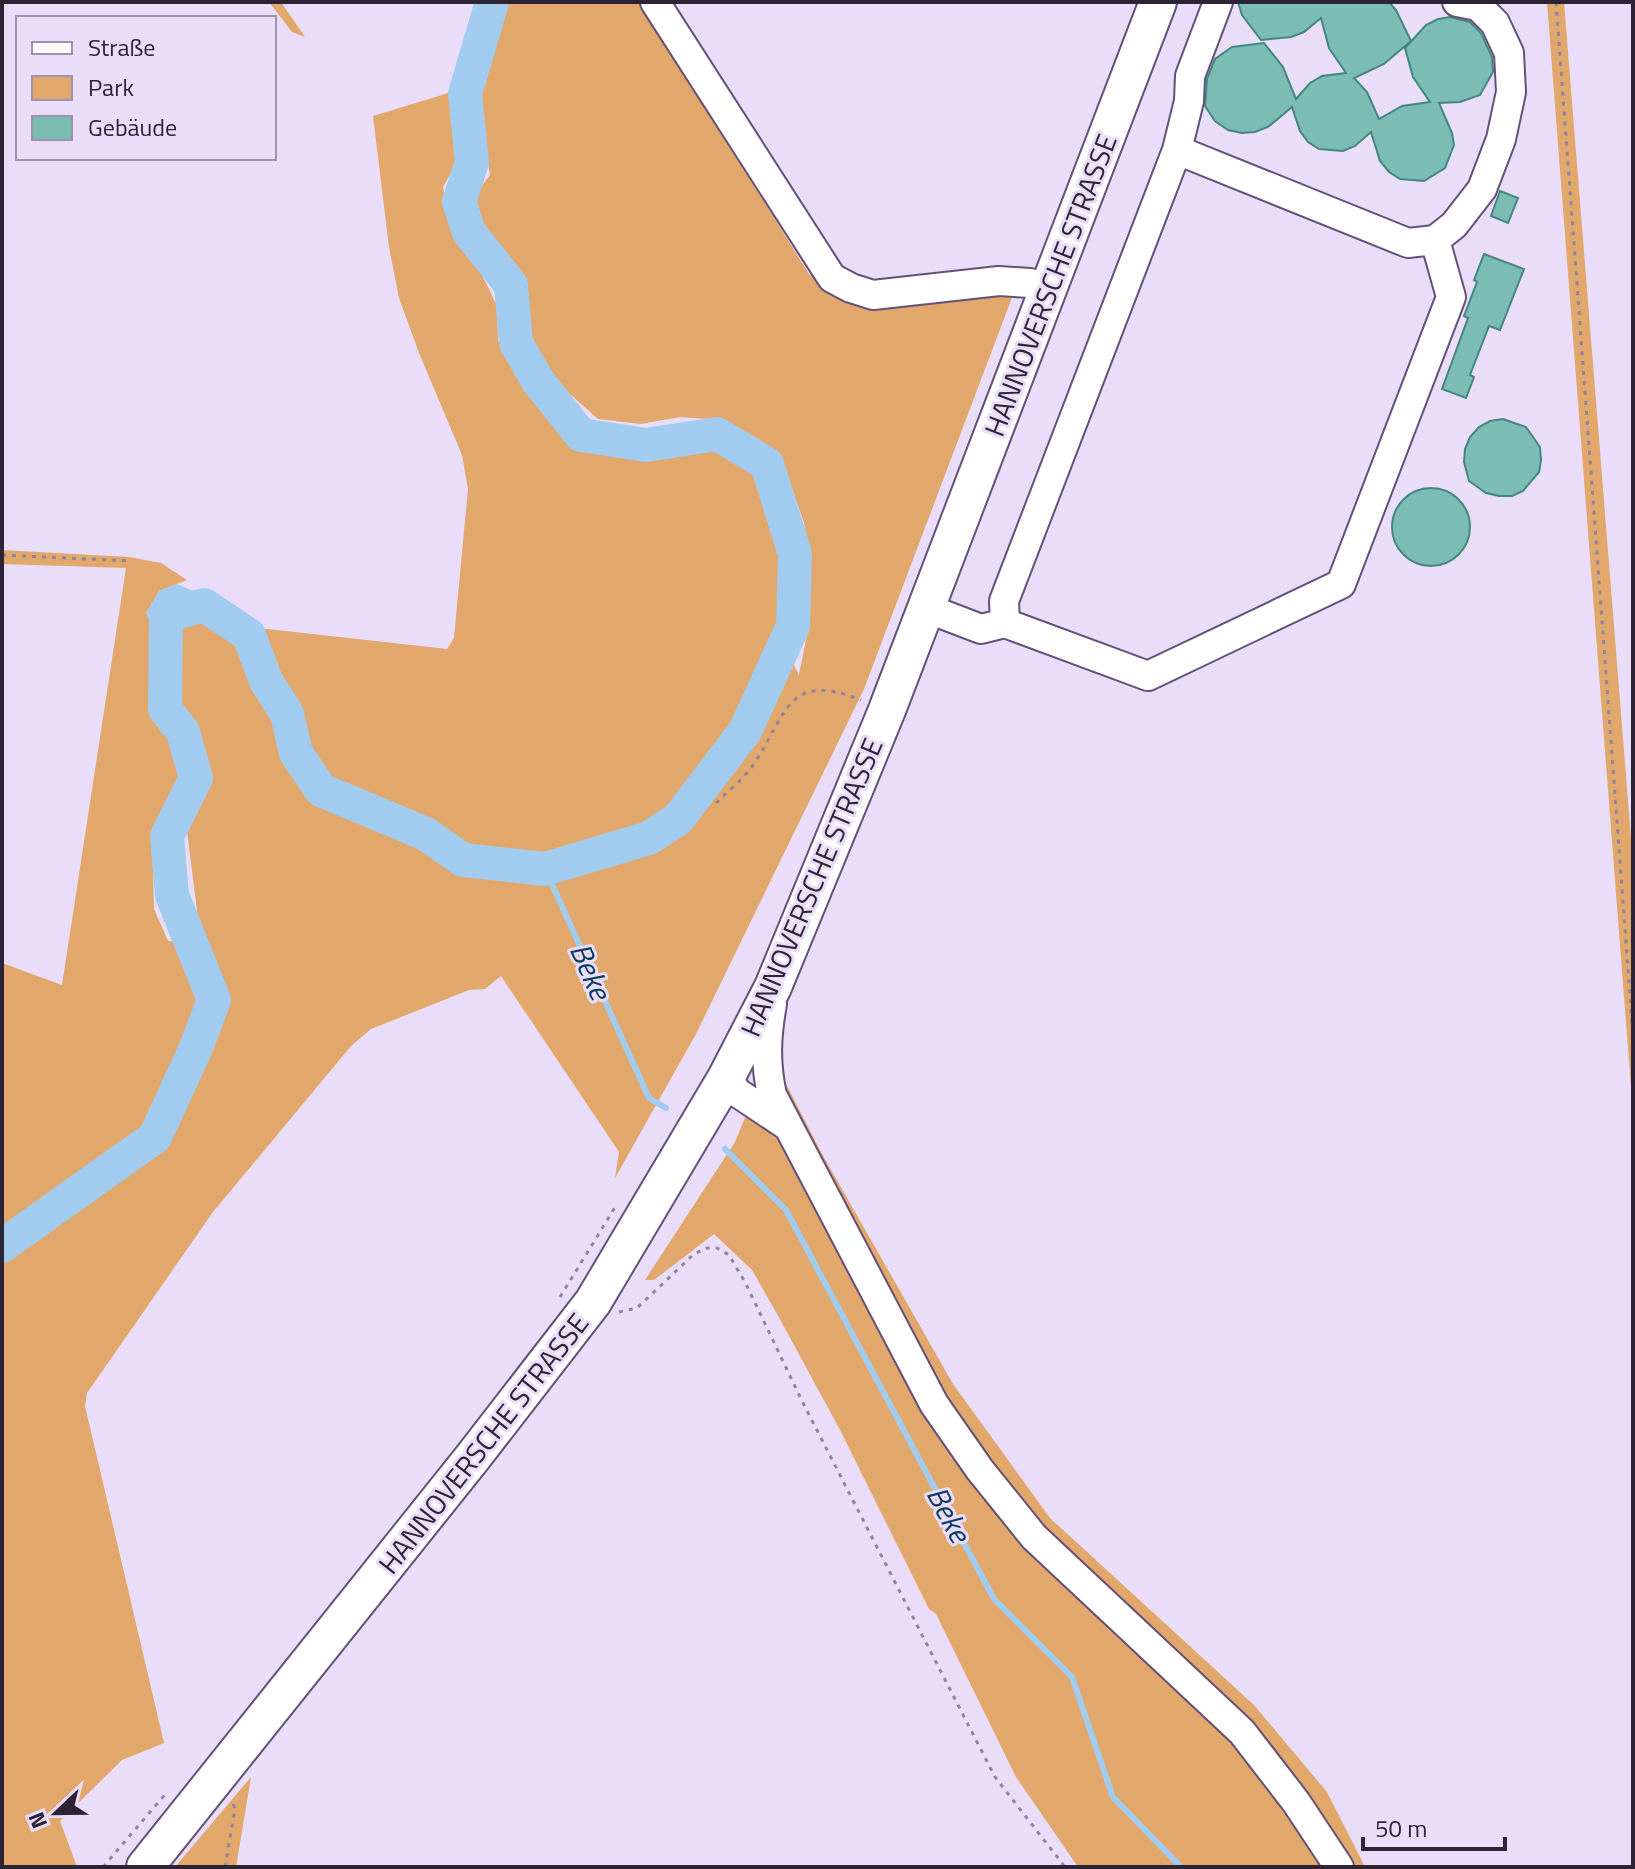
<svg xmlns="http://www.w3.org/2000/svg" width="1635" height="1869" viewBox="0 0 1635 1869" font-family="'Titillium Web',sans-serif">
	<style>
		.green { fill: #e2a76a }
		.water { fill: #a2cbf0 }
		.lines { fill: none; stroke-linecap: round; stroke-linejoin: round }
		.stream { stroke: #a2cbf0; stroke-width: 6 }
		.river { stroke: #a2cbf0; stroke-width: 34 }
		.building { fill: #7bbcb4; stroke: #45867f; stroke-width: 2 }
		.minor-casing { stroke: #645078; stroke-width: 32 }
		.major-casing { stroke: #645078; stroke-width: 40 }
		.path { stroke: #90859d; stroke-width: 3; stroke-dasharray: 4 6; stroke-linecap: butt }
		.minor { stroke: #fff; stroke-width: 28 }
		.major { stroke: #fff; stroke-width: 36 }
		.labels { text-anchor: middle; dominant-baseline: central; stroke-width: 6; stroke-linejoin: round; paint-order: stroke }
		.street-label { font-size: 28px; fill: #2c2335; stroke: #eaddfa }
		.water-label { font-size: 30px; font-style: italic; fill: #0b3c5f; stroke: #eaddfa }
	</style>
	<rect width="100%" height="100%" fill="#eaddfa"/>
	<path class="green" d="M269,2H281L305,37L292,32Z
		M508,2H641L809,274L840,296L983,290L1013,295L864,689L696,1034L615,1178L619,1152L501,976L485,989L469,990L371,1029L351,1046L213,1212L87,1393L85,1406L164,1743L122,1760L60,1821L77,1867H2V963L62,985L126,568L2,564V550L129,557L161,563L187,580L159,591L146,613L157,636L152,716L176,750L179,788L152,836L154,909L168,941L201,942L186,823L205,788L199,737L174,703L177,637L192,615L206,622L447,649L454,638L468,489L462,455L419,353L399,298L389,247L373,116L455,91L461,156L443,187L450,218L470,250L497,306L498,340L557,429L578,443L644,455L712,447L756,470L782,547L787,609L781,640L799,675L809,624L811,577L804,523L786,471L756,438L721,420L680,417L641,424L598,419L552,378L530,333L527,299L512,274L487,244L472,198L490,175L476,96Z
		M1547,2H1564L1633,863V1113Z
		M784,1021L779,1051L785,1082L822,1154L953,1384L1050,1518L1254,1705L1327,1792L1365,1867H1078L1016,1777L936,1614L929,1609L839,1428L776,1312L752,1270L714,1234L654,1280H645L735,1142Z
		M251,1777L236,1867H175Z"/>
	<path class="water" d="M177,584L195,592L206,622L192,616L177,637L175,655H158L157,636L146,613L159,591Z"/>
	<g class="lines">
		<path class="stream" d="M545,869L649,1098L666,1108
			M725,1149L786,1210L994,1599L1072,1677L1113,1797L1181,1867"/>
		<path class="river" d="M2,1246L155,1137L195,1050L214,1000L172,895L167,836L196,778L183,732L165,709L166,616L204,605L249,635L266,681L287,714L296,753L321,790L426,834L463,860L545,869L649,838L678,819L745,731L793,626L795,554L767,464L717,434L646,445L581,435L538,381L516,343L511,285L469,232L459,202L472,162L465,94L492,2"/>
	</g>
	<path class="building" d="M1238,2H1389L1396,10L1411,41L1384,64L1354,78L1367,92L1379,119L1402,106L1430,102L1413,77L1405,48L1426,25L1438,19L1450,17L1470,22L1481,33L1492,57L1493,72L1480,95L1460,102L1439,103L1452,133L1454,145L1445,168L1424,181L1400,179L1389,172L1380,161L1371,132L1355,146L1343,151L1319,149L1308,142L1300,131L1292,107L1268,127L1255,132L1242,133L1228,130L1215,121L1205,106L1207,79L1215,59L1232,47L1264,43L1283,67L1296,99L1310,83L1322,76L1346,73L1329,48L1321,18L1304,32L1291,37L1261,40L1242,15Z
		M1500,191L1518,198L1508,223L1491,216Z
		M1484,254L1524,269L1500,330L1489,326L1470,375L1474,377L1466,398L1442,389L1468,318L1464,316L1477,282L1474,280Z
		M1503,419L1526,427L1540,447L1541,460L1539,472L1523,491L1512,496H1499L1486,493L1469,481L1464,462L1465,449L1470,437L1479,427L1490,421Z
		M1392 527a39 39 0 1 1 78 0a39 39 0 1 1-78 0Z"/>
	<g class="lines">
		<defs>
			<path id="minor" d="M655,2L832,278L851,288L873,295L999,281L1030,283L1049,291
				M1218,2L1190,76L1189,101L1177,150L1408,243L1435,240L1454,225L1482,189L1501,139L1511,92L1509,53L1495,23L1478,6L1457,2
				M926,608L981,629L1005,623L1148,676L1341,584L1451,297L1435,240
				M1005,623L1004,601L1177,150
				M772,1004C766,1037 765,1063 772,1095L934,1404L980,1470L1034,1537L1242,1732L1296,1802L1339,1867
				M726,1078L738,1093L786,1125"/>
			<path id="major" d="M145,1867L473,1457L593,1302L726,1078L773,987L887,710L1158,2"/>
		</defs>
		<use href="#minor" class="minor-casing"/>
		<use href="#major" class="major-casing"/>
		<path class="path" d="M1556,2L1633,1037
			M2,555L131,561
			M716,803C729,790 746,777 755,762C788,712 788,671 861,700
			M560,1297L617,1204
			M619,1312L637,1308L694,1254L707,1248H717L729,1255L745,1282L804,1405L995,1777L1065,1867
			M103,1867L168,1791
			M225,1867L235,1809L232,1800"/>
		<use href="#minor" class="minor"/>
		<use href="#major" class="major"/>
	</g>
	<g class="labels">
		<g class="street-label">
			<text transform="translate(1050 285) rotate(-69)">HANNOVERSCHE STRASSE</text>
			<text transform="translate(811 887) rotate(-67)">HANNOVERSCHE STRASSE</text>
			<text transform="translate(483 1443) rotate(-52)">HANNOVERSCHE STRASSE</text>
		</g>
		<g class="water-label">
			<text transform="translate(591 971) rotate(66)">Beke</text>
			<text transform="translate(949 1514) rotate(62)">Beke</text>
		</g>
	</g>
	<rect width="1635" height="1869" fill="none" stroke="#2c2335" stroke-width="8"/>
	<rect x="16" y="16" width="260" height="144" fill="#eaddfa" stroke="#9e93ab" stroke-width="2"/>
	<rect x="32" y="42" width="40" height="12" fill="#ffffff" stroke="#9e93ab" stroke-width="2"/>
	<text x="88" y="56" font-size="24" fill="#2c2335">Straße</text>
	<rect x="32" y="76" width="40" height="24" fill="#e2a76a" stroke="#9e93ab" stroke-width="2"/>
	<text x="88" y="96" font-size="24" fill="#2c2335">Park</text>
	<rect x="32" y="116" width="40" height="24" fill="#7bbcb4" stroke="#9e93ab" stroke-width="2"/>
	<text x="88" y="136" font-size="24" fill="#2c2335">Gebäude</text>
	<g transform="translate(56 1813) rotate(248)" stroke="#eaddfa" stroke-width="6" paint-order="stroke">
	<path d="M0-6L14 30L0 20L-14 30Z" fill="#2c2335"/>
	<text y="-12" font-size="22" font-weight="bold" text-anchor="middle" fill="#2c2335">N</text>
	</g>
	<path d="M1363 1837v12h142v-12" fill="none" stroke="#2c2335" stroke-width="4"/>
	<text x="1375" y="1837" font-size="24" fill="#2c2335" stroke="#eaddfa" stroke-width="6" paint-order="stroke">50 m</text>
</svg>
